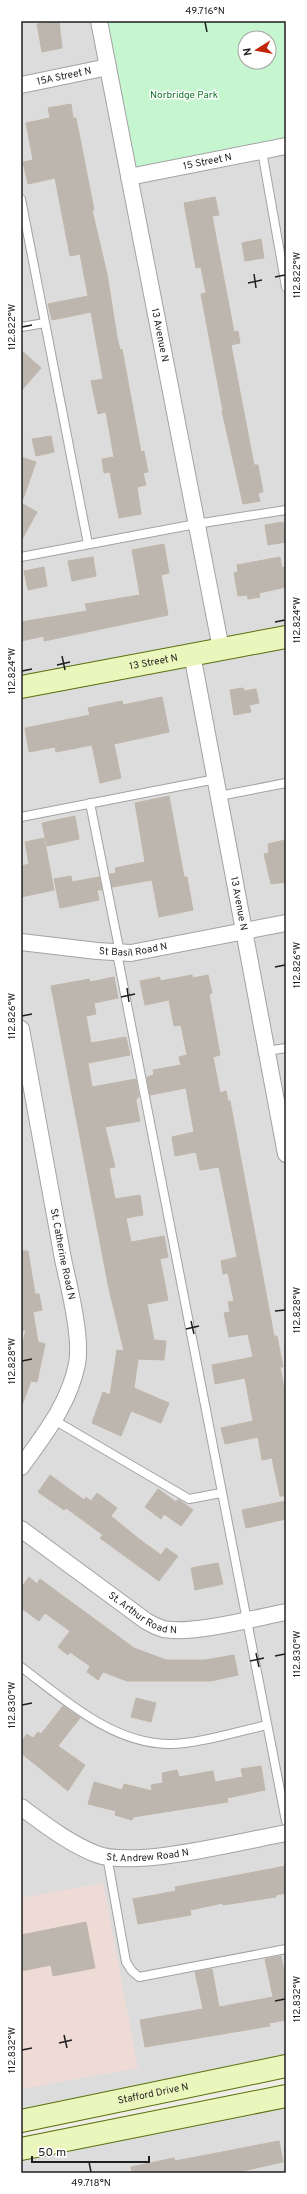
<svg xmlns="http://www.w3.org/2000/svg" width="307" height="2194" viewBox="0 0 307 2194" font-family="Overpass,sans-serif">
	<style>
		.residential { fill: #dddcdc; fill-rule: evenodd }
		.commercial { fill: #efdbd6 }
		.park { fill: #c6f6d0; fill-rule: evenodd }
		.building { fill: #bcb6af; stroke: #c0b6a9 }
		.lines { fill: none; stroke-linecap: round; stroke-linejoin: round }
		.lane-casing { stroke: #a3a3a3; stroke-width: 10 }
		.street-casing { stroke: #a3a3a3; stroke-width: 18 }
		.secondary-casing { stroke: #57700c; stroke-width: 24 }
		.lane { stroke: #fff; stroke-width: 8 }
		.street { stroke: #fff; stroke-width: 16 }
		.secondary { stroke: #ebf6bd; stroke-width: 22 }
		.ticks { fill: none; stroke: #1f1f1f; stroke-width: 1.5 }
		.labels { text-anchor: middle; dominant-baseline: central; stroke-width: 3; stroke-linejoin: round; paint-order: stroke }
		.street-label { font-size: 10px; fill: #1f1f1f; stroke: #fff }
		.park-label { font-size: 10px; fill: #127729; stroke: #fff }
		.neatline { fill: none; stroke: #1f1f1f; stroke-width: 1.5 }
		.ticks-label { font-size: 10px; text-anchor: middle; fill: #1f1f1f }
	</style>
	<rect width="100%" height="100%" fill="#efede6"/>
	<path class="residential" d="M21,21H286V2068L21,2121ZM245,38H269V62H245Z
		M286,2094V2173H21V2149Z"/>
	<path class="commercial" d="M103,1883L138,2068L21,2089V1898Z"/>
	<path class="park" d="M99,21H286V146L129,177ZM245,38H269V62H245Z"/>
	<path class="building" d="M59,21L62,48L42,52L37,24Z
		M71,104L73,118H76L94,210H92L107,274L117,337L120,350L122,349L141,452L144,451L148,472L143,473L146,485L137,487L141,514L119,518L110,472L104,473L102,459L114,457L106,412L98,414L91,381L103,379L91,312L52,320L48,304L88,296L80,254L70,256L55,178L28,184L23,162L33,160L26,123L50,118L48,108Z
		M215,197L219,215L212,216L234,332L238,331L240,343L231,345L254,465H258L263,492L258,493L260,501L243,504L222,411H223L201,294L206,293L201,267L196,268L184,203Z
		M261,239L264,258L245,261L242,243Z
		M21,350L41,368L21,391Z
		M51,436L54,452L36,456L32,439Z
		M21,457L36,462L23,499L21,498Z
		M21,503L37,512L21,541Z
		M283,522L286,542L268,545L265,525Z
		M164,544L169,573L161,575L168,615L44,641V636L21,641V622L87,611L85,604L140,595L132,550Z
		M93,557L96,576L72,581L68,561Z
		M280,557L282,568L286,567V587L259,593L260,597L248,599L247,595L238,596L234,573L238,572L237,565Z
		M44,567L47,586L28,590L24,571Z
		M243,688L244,691L256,689L259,703L249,705L251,712L234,715L230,690Z
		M162,697L169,732L114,744L121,778L100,783L92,745L56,752L55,747L29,752L25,728L90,715L88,708L122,701L123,705Z
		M169,796L184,877H187L193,910L159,917L152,880L112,887L110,874L116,873L115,868L145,862L135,803Z
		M75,816L79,839L47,846L42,823Z
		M44,838L54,890L21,897V866L29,864L25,842Z
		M285,840L286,882L271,884L264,854L269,853L268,844Z
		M71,876L72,882L99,877L102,890H97L99,900L60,908L54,879Z
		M192,975L193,978L208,975L212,993L209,994L220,1055L213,1057L220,1093L226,1091L228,1101H230L274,1336H277L283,1367H280L286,1399V1496H280L272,1458L262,1460L258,1437L225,1444L221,1428L253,1421L245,1378L215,1384L212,1365L253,1357L248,1334L229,1337L224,1313L230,1312L228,1302L234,1301L228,1273L223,1274L221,1261L237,1257L219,1167L200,1170L196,1152L175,1156L172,1137L194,1132L186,1088L150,1095L147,1077L154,1075L153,1070L181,1065L179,1057L187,1055L181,1025L174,1026L169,1000L145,1005L140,981L160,977V981Z
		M114,977L118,998L94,1003L96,1014L86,1016L91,1043L126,1037L130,1055L88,1063L92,1087L136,1079L139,1097L137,1098L136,1101L140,1121L105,1127L115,1167L109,1168L115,1199L140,1195L143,1215L126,1218L131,1242L164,1236L168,1257L160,1259L168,1300L147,1304L154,1340L166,1341L164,1360L138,1359L134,1388L169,1403L161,1423L131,1411L121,1436L92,1423L103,1392L110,1395L117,1350L124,1351L109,1289L51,986L89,979L90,982Z
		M21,1251H28L35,1294H39L42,1310L33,1312L38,1342L45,1344L37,1382L31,1381L22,1405L21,1349L26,1330L21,1331Z
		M50,1475L84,1500L86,1497L91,1501L97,1493L117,1508L111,1516L139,1539L161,1555L166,1548L178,1556L159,1581L100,1538L103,1535L66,1508L64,1510L38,1492Z
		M158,1489L176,1502L178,1499L193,1510L181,1526L164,1514L161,1519L145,1507Z
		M286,1501V1519L246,1528L242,1510Z
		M218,1563L223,1584L195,1590L191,1568Z
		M29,1577L37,1584L40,1579L134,1648L166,1660H205L234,1655L238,1675L211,1681H127L103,1672L98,1680L87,1672L90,1666L70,1652L68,1655L58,1647L70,1631L45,1613L39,1621L21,1608V1588Z
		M136,1698L156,1703L151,1722L131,1717Z
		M63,1706L80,1718L58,1746L85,1765L68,1791L21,1753V1742L27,1734L33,1738L38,1732L41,1734Z
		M261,1766L265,1790L227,1798L228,1802L133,1817L132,1820L115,1815L116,1811L88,1804L94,1782L122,1790L124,1784L152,1791L151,1785L163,1783L162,1773L177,1770L179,1777L213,1771L215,1782L243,1777L241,1769Z
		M286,1866V1893L276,1895V1897L223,1905V1903L190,1910L191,1915L138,1924L133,1899L176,1891L175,1887Z
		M86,1922L95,1968L53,1976L51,1965L21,1971V1935Z
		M281,1956L286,1980V2020L269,2023L270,2026L145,2047L140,2020L203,2009L195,1972L212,1969L219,2007L273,1997L265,1959Z
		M279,2141L283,2162L234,2173H132L131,2167L174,2158L175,2161Z"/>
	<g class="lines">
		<defs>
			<path id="lane" d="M262,151L286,287
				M21,199L88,544
				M21,327L45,323
				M21,557L196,524L286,510
				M219,796L286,783
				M90,803L120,953
				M21,817L216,779
				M117,953L286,1821
				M267,1051L286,1048
				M54,1420L189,1499L221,1493
				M21,1667C64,1699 111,1743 168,1744C194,1745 239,1731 267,1725
				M107,1856L126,1962L132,1971L139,1977L286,1949"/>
			<g id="street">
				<path id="s1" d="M99,21L221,649"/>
				<path id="s2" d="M21,85L108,67"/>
				<path id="s3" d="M129,177L286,146"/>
				<path id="s4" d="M192,654L286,1154"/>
				<path id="s5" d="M21,942L97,951L131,953L286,923"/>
				<path id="s6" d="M21,1029C35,1106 49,1182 63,1259C69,1287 82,1337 77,1364C69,1404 44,1435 21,1467"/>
				<path id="s7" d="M21,1529L146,1621C151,1624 157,1627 163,1629C192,1635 255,1618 286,1612"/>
				<path id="s8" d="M21,1807C44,1824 70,1844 96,1854C135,1869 243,1841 286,1833"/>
			</g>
			<g id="secondary">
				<path id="s9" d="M21,687L286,637"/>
				<path id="s10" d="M21,2121L286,2066"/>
				<path d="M21,2149L286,2096"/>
			</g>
		</defs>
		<use href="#lane" class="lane-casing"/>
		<use href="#street" class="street-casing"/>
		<use href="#secondary" class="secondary-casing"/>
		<use href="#lane" class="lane"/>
		<use href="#street" class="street"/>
		<use href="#secondary" class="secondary"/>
	</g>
	<path class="ticks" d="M205,22L207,32M254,274L256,288M275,277L285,275M248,283L262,280M22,327L32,325M275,622L285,620M62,656L65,670M57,665L70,662M22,671L32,669M275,967L285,965M127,988L129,1002M121,997L135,994M22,1016L32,1014M275,1311L285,1310M191,1321L194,1334M186,1329L199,1326M22,1361L32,1359M256,1653L259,1667M275,1656L285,1654M250,1661L264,1658M22,1705L32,1703M275,2001L285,1999M64,2035L67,2048M59,2043L72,2040M22,2050L32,2048M89,2162L91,2172"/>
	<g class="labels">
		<g class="street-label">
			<text stroke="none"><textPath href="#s2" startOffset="44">15A Street N</textPath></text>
			<text stroke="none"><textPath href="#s3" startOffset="80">15 Street N</textPath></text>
			<text stroke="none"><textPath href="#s1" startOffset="320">13 Avenue N</textPath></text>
			<text stroke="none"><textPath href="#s9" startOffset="135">13 Street N</textPath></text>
			<text stroke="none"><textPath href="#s4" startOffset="254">13 Avenue N</textPath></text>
			<text stroke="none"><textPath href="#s5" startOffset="113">St Basil Road N</textPath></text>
			<text stroke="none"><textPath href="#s6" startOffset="229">St. Catherine Road N</textPath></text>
			<text stroke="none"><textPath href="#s7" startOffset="149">St. Arthur Road N</textPath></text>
			<text stroke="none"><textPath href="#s8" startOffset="141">St. Andrew Road N</textPath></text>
			<text stroke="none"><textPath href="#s10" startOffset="135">Stafford Drive N</textPath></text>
		</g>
		<g class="park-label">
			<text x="184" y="95">Norbridge Park</text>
		</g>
	</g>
	<rect width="307" height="2194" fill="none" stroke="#ffffff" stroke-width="44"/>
	<g transform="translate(257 50) rotate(259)"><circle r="19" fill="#ffffff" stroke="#a5a5a5"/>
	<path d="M0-3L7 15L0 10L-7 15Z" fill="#c1260c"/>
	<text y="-6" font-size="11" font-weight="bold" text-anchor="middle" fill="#1f1f1f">N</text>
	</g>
	<path d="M32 2156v6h117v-6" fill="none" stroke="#1f1f1f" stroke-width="2"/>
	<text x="38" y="2156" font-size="12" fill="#1f1f1f" stroke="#ffffff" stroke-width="3" paint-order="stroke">50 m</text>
	<rect x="22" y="22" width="263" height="2150" class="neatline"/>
	<g class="ticks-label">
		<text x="205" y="14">49.716°N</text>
		<text transform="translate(296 275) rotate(-90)" y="4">112.822°W</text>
		<text transform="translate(11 327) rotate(-90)" y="4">112.822°W</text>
		<text transform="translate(296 620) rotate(-90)" y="4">112.824°W</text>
		<text transform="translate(11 671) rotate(-90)" y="4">112.824°W</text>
		<text transform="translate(296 965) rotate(-90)" y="4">112.826°W</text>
		<text transform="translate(11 1016) rotate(-90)" y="4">112.826°W</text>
		<text transform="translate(296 1310) rotate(-90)" y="4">112.828°W</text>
		<text transform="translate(11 1361) rotate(-90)" y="4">112.828°W</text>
		<text transform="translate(296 1654) rotate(-90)" y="4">112.830°W</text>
		<text transform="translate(11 1705) rotate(-90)" y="4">112.830°W</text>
		<text transform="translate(296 1999) rotate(-90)" y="4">112.832°W</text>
		<text transform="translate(11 2050) rotate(-90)" y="4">112.832°W</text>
		<text x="91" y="2186">49.718°N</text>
	</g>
</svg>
